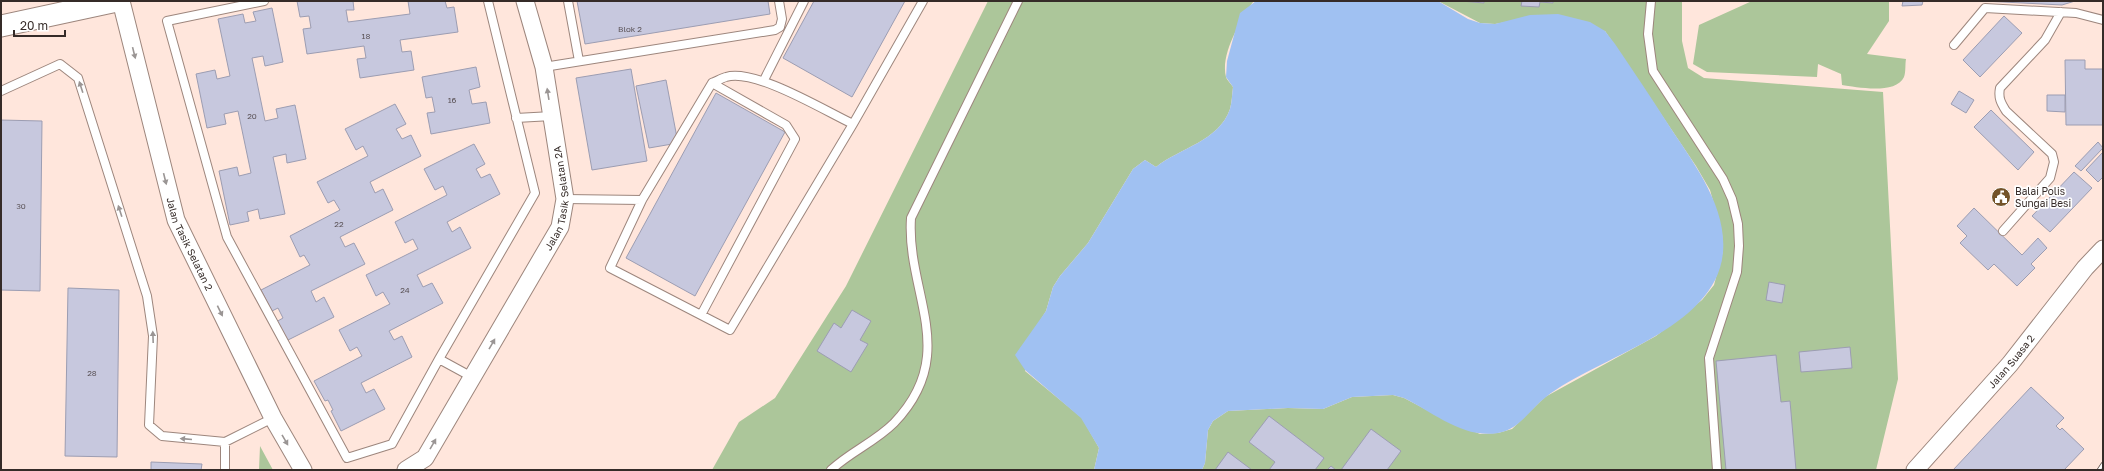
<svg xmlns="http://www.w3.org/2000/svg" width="2104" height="471" viewBox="0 0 2104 471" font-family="'Golos Text',sans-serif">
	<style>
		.green { fill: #acc69a }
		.water { fill: #a0c1f2 }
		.building { fill: #c7c8de; stroke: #9c9db2 }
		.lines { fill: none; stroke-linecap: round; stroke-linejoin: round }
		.service-casing { stroke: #9d867d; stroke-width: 10 }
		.minor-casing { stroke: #9d867d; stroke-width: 19 }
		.tertiary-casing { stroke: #9d867d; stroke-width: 23 }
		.service { stroke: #fff; stroke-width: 8 }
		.minor { stroke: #fff; stroke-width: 17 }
		.tertiary { stroke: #fff; stroke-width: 21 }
		.rail-casing { stroke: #61544f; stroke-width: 4.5 }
		.rail { stroke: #fff; stroke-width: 3; stroke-dasharray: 9; stroke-linecap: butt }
		.oneway { fill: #9a9594 }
		.labels { text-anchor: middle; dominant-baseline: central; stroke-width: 3.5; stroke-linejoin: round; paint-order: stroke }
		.number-label { font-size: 8px; fill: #5a5256 }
		.poi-label { font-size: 10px; fill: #352b28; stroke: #fff; text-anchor: start }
		.street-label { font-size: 10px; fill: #352b28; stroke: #fff }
	</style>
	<rect width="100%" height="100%" fill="#ffe6dc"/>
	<path class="green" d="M988,1H1256L1253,2C1241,20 1220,54 1226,77C1227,80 1231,84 1233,87C1232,94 1232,102 1230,109C1219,141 1180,148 1156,167L1145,160L1133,169L1088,243L1060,276L1053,287L1046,311L1038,324L1025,371L1082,418L1099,448L1094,470H712L739,422L775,398L846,286Z
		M1438,1H1682V41L1688,68L1704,78L1883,92L1898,379L1876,470H1202L1205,463L1208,430L1213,421L1228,411L1288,408L1323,409L1352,397L1393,395L1404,398L1444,419L1480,434L1498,433L1512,429L1545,397L1656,336L1702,300L1714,285L1723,251L1722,233L1710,190L1696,166L1605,31L1512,21L1495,24L1480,23Z
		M1752,1H1889V21L1867,54L1906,59C1905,64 1906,72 1904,77C1896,95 1856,87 1842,85L1841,74L1818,64L1817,77L1707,72L1693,64L1699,25Z
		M260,446L273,470H259Z"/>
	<path class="water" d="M1256,1H1438L1468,19L1480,23L1495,24L1530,15L1558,14L1590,22L1605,31L1615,44C1633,71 1651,97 1668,124C1692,161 1727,205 1723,252C1717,329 1597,357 1546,397C1530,409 1519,430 1498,433C1463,439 1433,412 1404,398L1393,395L1352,397L1323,409L1288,408L1228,411L1213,421L1208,430L1205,463L1202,470H1094L1099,448L1081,418L1025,370L1015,355L1046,311L1053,287L1060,276L1088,243L1133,169L1145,160L1156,167C1180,148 1219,141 1230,109C1232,102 1232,94 1233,87L1226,77L1227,61L1240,13Z"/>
	<path class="building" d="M297,1H353L354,10H346L348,22L410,14L408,1H445L447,8L454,7L458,32L400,40L402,52L411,51L414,70L360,78L357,59L366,58L364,46L307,54L303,29L311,28L309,16L300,17Z
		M577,1H768L770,14L585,44Z
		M814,1H905L852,97L783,58Z
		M1461,1H1484V3Z
		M1514,1H1553V3L1540,2L1539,7L1521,6L1522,1Z
		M1903,1H1923L1922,5L1902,6Z
		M1983,1H2075L2062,5Z
		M272,8L283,62L265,66L263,56L252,58L265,121L278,118L276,109L295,105L306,159L287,163L286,154L273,157L285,214L260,219L258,209L247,212L249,221L230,225L219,171L237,167L239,176L251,173L238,111L224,114L226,124L207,128L196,74L215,70L217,79L230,76L218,19L243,14L245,23L256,21L253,12Z
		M2004,16L2022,33L1980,77L1963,60Z
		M2065,60H2085V69H2103V125H2066Z
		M476,67L480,87L469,90L472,104L486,102L490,123L431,134L427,113L435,112L432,97L426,98L422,77Z
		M631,69L647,161L592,170L576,78Z
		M666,80L678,143L649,148L636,86Z
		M1959,91L1974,100L1966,113L1951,104Z
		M716,93L785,132L695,296L626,258Z
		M2047,95H2065V112L2047,111Z
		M395,104L406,124L396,129L402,139L411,135L421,156L370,182L375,193L383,189L393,210L340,237L345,247L354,243L365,264L311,291L316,302L324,297L334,317L286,341L276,322L283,318L278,308L272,311L261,290L310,265L304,255L300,257L290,236L340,210L334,200L328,203L317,182L368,156L363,146L356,150L345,129Z
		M1991,110L2034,152L2018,170L1974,127Z
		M1,120L42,121L40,291L1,290Z
		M2098,142L2103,148L2081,171L2075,166Z
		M474,144L485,164L476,169L481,178L490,174L500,194L447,222L452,232L460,227L471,248L417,275L423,287L432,283L443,303L389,331L394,340L402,336L412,357L361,383L366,393L374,389L385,409L341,431L331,411L333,410L328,400L325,401L314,381L362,356L357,347L350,351L339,330L390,304L383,292L376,296L366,275L418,249L413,239L405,243L395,222L447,195L443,186L435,190L424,169Z
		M2103,152V177L2098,182L2086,170Z
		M2074,172L2092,188L2050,232L2032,216Z
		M1974,208L2022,255L2038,238L2047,248L2031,264L2035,268L2017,286L1994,264L1988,270L1960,243L1967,236L1957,226Z
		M1769,282L1785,285L1782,303L1766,300Z
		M68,288L119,290L117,457L65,456Z
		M852,310L871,321L860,340L868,344L851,372L817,351L834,323L841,328Z
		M1850,347L1852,368L1801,372L1799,352Z
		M1776,355L1781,402L1790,401L1796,470H1726L1716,361Z
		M2031,387L2064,418L2056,426L2060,430L2062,428L2084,449L2064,470H1953Z
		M1269,416L1324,458L1315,470H1269L1275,462L1249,442Z
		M1371,429L1401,451L1387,470H1341Z
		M1228,452L1252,470H1215Z
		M151,462L202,464L201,470H151Z
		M1331,466L1336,470H1327Z"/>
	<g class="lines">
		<defs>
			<path id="service" d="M264,1L167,21L227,237L347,458L392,444L439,359L535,193L488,1
				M568,1L579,61
				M1651,1L1648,34L1653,71L1723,179L1732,199L1738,224L1739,246L1737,272L1709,358L1717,470
				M1954,45L1985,8L2076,13L2103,20
				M544,67L775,30L780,27L782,19L779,1
				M764,80L804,1
				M1,91L60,64L78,78L147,296L153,336L149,425L162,436L225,442L273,418
				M516,118L552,116
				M853,124C825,111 755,68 726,77C722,78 717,81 712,83L642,200L610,268L730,330L853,124L923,1
				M565,199L642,200
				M2003,231L2050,178L2054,162L2052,154L2006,111C2001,103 1998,98 2000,88L2045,40L2061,12
				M701,315L795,139L786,125L712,83
				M439,359L472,377
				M225,470V442
				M831,470C850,452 875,442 894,423C961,353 906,294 911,218L1018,1"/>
			<g id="minor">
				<path id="s1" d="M121,1L176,220L273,418L303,470"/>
				<path id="s2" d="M406,470L425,458L560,227L565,199L544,67L525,1"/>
				<path id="s3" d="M1915,470L2010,364L2085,268L2103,249"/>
			</g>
			<path id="tertiary" d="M1,26L117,1"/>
		</defs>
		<use href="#service" class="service-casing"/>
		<use href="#minor" class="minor-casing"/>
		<use href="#tertiary" class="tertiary-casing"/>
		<use href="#service" class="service"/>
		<use href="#minor" class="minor"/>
		<use href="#tertiary" class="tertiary"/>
		<defs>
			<path id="rail" d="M2099,470L2103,464"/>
		</defs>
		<use href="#rail" class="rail-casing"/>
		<use href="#rail" class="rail"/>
	</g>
	<defs><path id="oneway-solid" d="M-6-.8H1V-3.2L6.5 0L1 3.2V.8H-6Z"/></defs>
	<g class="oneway">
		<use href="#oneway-solid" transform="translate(134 53) rotate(76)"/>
		<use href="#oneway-solid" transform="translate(81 87) rotate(-108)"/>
		<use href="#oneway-solid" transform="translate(548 94) rotate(-99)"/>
		<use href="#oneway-solid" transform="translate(165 179) rotate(76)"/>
		<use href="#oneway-solid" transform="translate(120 211) rotate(-108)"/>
		<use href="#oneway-solid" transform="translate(220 311) rotate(64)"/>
		<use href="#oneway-solid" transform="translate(153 337) rotate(-92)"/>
		<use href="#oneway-solid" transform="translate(492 344) rotate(-60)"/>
		<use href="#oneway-solid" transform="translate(186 439) rotate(-175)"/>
		<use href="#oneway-solid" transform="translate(285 440) rotate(60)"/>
		<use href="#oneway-solid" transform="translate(433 444) rotate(-60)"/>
	</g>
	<defs>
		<symbol id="civic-disc" viewBox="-11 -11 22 22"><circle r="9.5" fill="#735329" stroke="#fff"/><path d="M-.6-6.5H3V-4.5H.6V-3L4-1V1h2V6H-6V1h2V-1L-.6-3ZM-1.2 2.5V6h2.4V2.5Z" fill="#fff"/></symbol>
	</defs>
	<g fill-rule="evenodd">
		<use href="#civic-disc" x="1990" y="186" width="22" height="22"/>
	</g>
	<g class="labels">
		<g class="number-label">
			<text x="630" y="29">Blok 2</text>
			<text x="366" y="36">18</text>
			<text x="452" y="100">16</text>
			<text x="252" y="116">20</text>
			<text x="21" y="206">30</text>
			<text x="339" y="224">22</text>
			<text x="405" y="290">24</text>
			<text x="92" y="373">28</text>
		</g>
		<g class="poi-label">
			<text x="2015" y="191">Balai Polis<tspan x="2015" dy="12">Sungai Besi</tspan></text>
		</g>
		<g class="street-label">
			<text stroke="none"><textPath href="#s2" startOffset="318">Jalan Tasik Selatan 2A</textPath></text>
			<text stroke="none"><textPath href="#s1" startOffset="253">Jalan Tasik Selatan 2</textPath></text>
			<text stroke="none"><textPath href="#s3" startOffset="145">Jalan Suasa 2</textPath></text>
		</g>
	</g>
	<rect width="2104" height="471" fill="none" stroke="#352b28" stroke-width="4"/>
	<path d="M14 30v6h51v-6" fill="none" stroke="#352b28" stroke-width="2"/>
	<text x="20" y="30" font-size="12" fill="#352b28" stroke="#ffffff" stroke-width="3" paint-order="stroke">20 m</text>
</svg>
